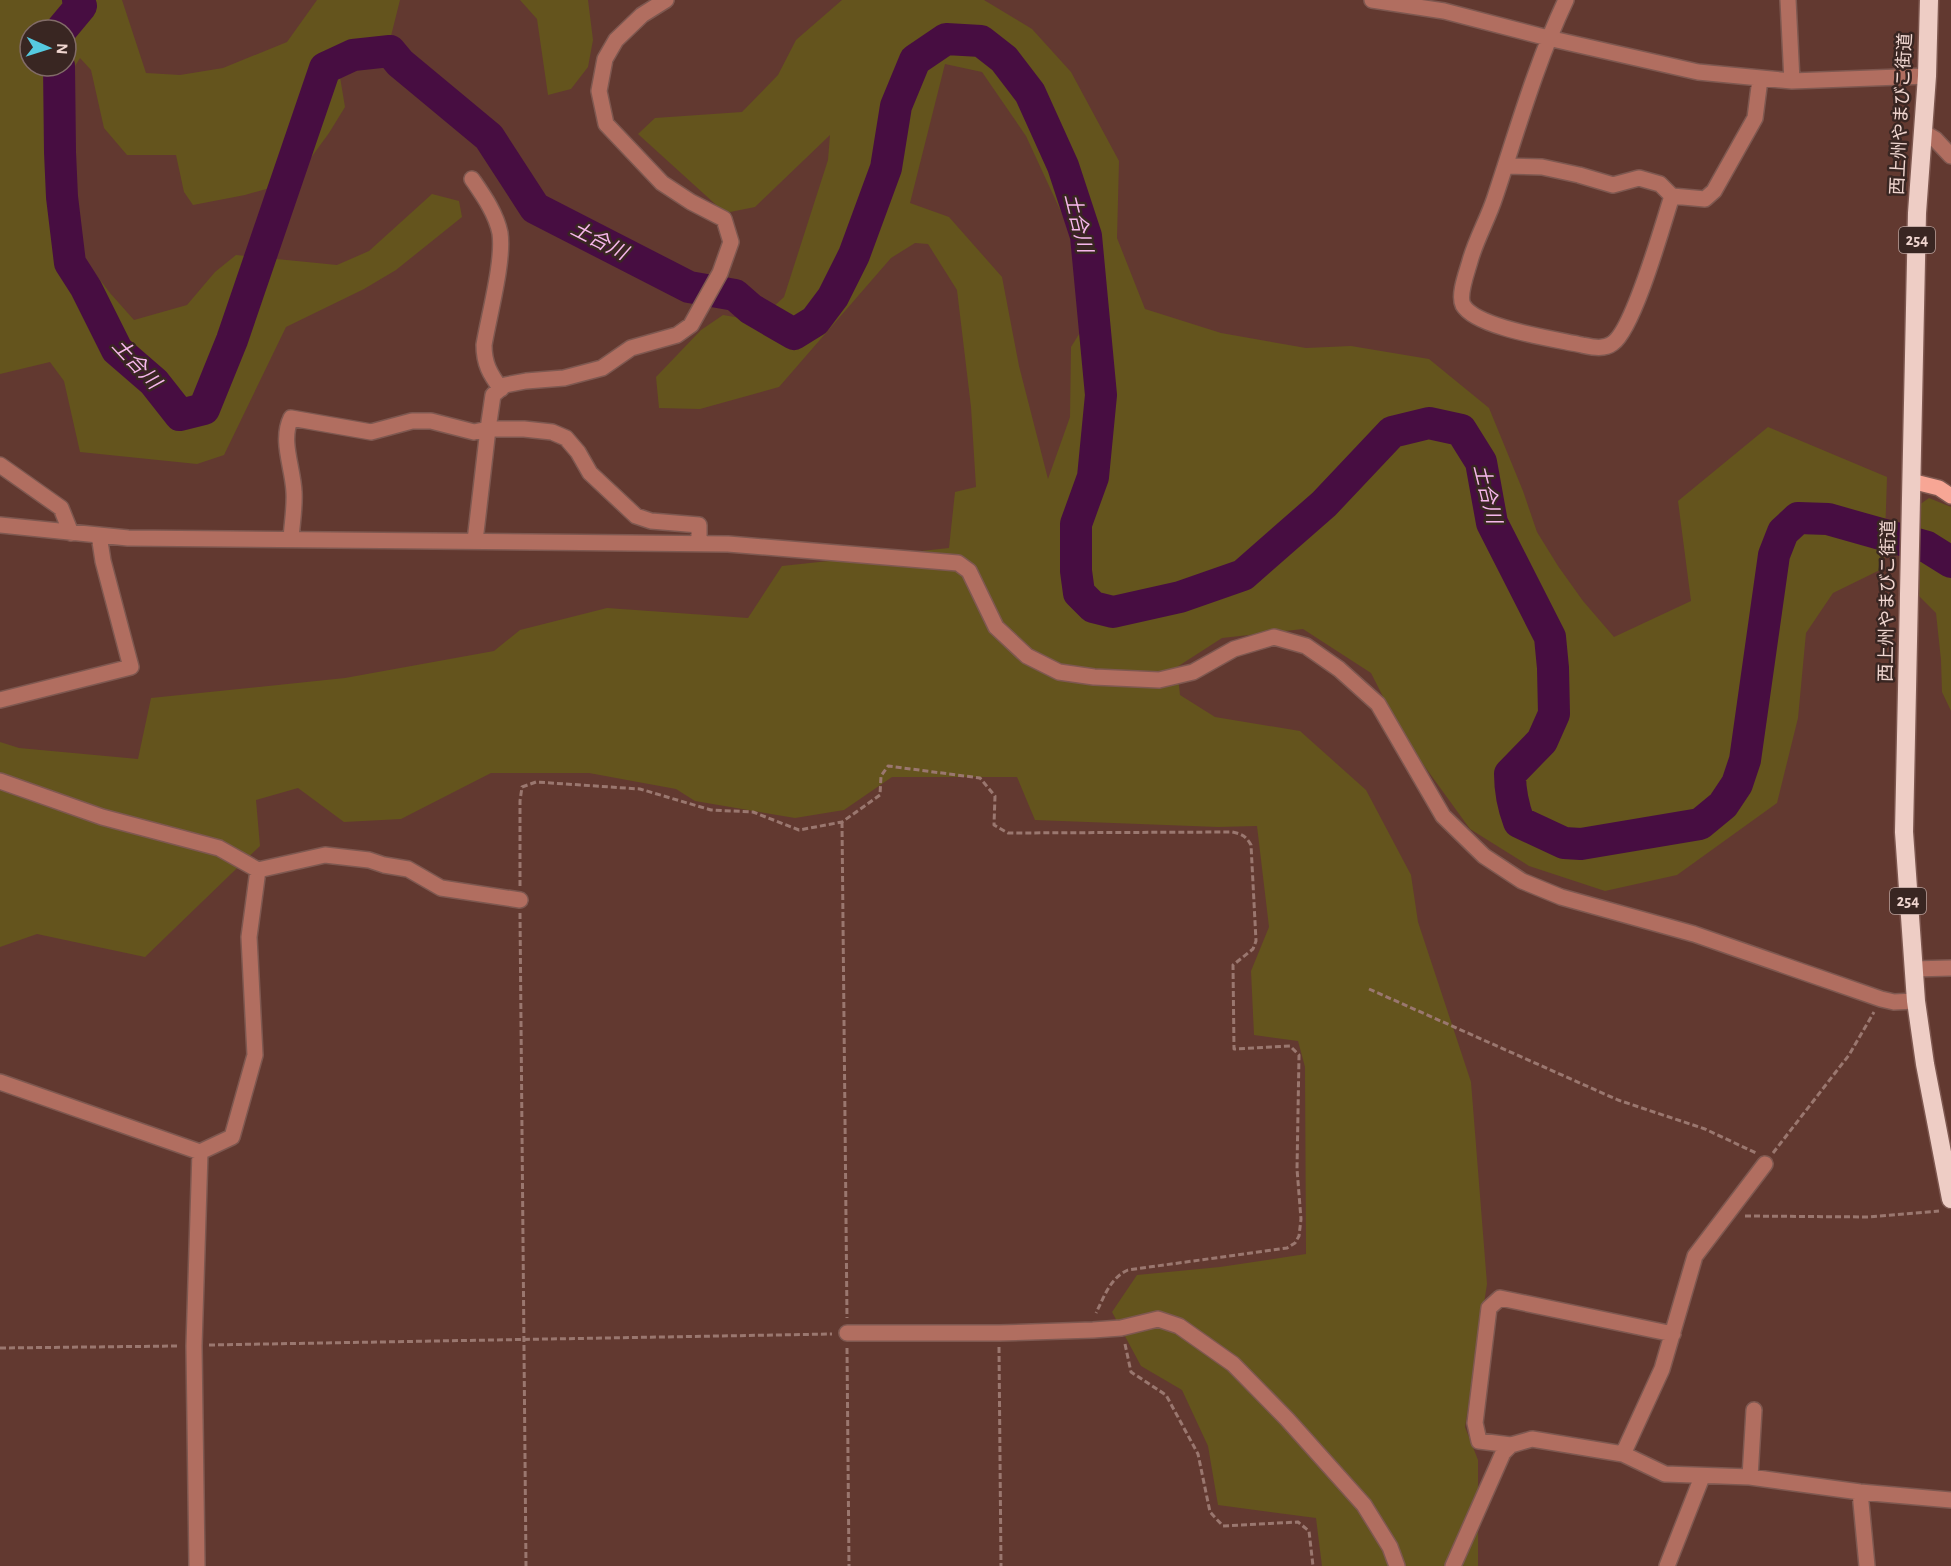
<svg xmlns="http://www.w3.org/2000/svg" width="1951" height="1566" viewBox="0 0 1951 1566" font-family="'Alegreya Sans','Noto Sans JP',sans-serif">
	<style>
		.green { fill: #64541d; fill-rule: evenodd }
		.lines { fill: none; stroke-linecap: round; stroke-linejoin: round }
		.river { stroke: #470d41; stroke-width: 32 }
		.minor-casing { stroke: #7e5850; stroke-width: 18 }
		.major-casing { stroke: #7e5850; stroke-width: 18 }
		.highway-casing { stroke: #7e5850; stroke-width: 21 }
		.path { stroke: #9a776f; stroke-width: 3; stroke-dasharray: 6 3; stroke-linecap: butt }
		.minor { stroke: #b16e60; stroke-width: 15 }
		.major { stroke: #f7a695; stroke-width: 15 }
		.highway { stroke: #eecdc5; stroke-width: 18 }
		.labels { text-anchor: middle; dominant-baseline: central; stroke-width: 5; stroke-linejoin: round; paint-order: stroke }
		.shield { fill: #392622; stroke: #b9a19c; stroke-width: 1.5 }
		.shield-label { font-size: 16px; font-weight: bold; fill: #f0d6d0 }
		.street-label { font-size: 18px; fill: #f0d6d0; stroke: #392622 }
		.water-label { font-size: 20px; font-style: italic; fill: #f6b7eb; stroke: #392622 }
	</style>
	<rect width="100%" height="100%" fill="#623930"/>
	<path class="green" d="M0,0H122L146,73L180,75L223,68L287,42L317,0H400L391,36L340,77L345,107L329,133L294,181L245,195L193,205L184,192L176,155H127L104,128L91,70L80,58L72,71L76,248L110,293L134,320L187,305L215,272L236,255L337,265L369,251L432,194L459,201L462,217L396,270L364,289L286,327L224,455L197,464L80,452L64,381L50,362L0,374ZM30,30H66V66H30Z
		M520,0H588L593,40L588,67L571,89L548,95L537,19Z
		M842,0H984L1032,29L1071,72L1119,161L1117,238L1145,309L1221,333L1306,348L1351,346L1429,359L1489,408L1523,491L1537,532L1558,566L1583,601L1614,637L1691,601L1678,501L1768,427L1887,477L1884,568L1833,593L1806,633L1798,718L1777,803L1677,875L1605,891L1529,866L1470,829L1404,738L1371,673L1303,629L1222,638L1177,667L1180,695L1215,717L1300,731L1366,790L1411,875L1418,922L1471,1082L1487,1284L1465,1427L1478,1460V1566H1322L1316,1518L1218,1505L1208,1446L1182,1390L1141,1366L1112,1312L1137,1275L1220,1267L1306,1254L1305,1067L1298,1041L1254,1035L1251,971L1269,927L1257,826L1218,827L1035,820L1017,777H892L844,810L795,818L695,801L676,789L589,773H491L401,819L344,822L298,788L256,800L260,846L145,957L37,934L0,947V742L19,748L138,759L151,698L345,678L494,651L520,630L607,608L748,618L782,566L949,548L955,492L976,487L971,407L957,290L928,244L915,243L891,258L779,387L700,409L659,408L656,377L701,330L723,315L758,321L784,297L828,160L830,135L755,207L725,213L638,134L655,118L742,112L778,75L796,40ZM945,64L982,72L1026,136L1068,227L1081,288V331L1071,347L1070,417L1048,479L1019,366L1002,277L949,217L910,203Z
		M1929,498L1951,507V711L1942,692L1941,660L1936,613L1919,596L1921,529L1919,505Z"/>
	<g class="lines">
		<path class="river" d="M61,30L81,6L78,0
			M59,66L60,152L62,197L70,263L86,288L117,350L154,382L180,415L204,409L232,340L325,68L353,55L390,51L400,63L489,137L535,208L689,287L735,295L751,309L794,334L815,321L833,297L854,255L886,168L896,106L915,60L946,39L981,41L1004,59L1030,93L1063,166L1086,236L1101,395L1093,477L1076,524V571L1079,593L1093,607L1113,612L1180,597L1243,575L1324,504L1392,432L1429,423L1461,430L1481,462L1492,523L1550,637L1553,668L1554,714L1542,741L1510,774C1510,791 1513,806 1519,822L1564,843L1581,844L1700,824L1723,805L1737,784L1745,760L1774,555L1783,532L1798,518L1828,519L1927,547L1951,562"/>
		<defs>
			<path id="minor" d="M1372,0L1444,11L1548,38L1698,72L1792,81L1927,76
				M1566,0C1536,63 1517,131 1495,197C1488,219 1476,239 1470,261C1467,272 1458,295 1463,305C1476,328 1555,339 1582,345C1592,347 1604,350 1613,343C1634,328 1663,224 1672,196L1705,199L1714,191L1755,118L1760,79
				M1788,0L1792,81
				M1923,132L1935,139L1951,156
				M1505,166L1542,167L1579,175L1613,185L1639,178L1660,184L1672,196
				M472,179C483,195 496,213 500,233C504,261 489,315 484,345C484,364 490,374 501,389
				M0,465L61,508L71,533
				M0,525L128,538L728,544L958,563L969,571L996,627L1027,656L1059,672L1094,677L1159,680L1193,672L1234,649L1274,637L1306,646L1339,669L1378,704L1443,816L1484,856L1522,881L1561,897L1694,934L1881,999L1894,1002L1916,1001
				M291,539C292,523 295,507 294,492C293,467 280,441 291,418L371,432L412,421H431L474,432L488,429H524L552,432L566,438L578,452L590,473L636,516L651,521L699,525V543
				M475,541L488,429L493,395L505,385L526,381L564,378L602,368L631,348L677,335L691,325L720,273L731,242L724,219L691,202L662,183L606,124L599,91L605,59L616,40L642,15L666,0
				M0,700L131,667L103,561L99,535
				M0,781L102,817L219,848L258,870L325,855L369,860L384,865L408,869L441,888L520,900
				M1913,969L1951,968
				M0,1082L200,1152L232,1137L255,1055L249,937L258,870
				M847,1333H999L1093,1330L1121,1328L1158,1319L1179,1326L1233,1364L1287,1419L1364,1505L1390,1547L1397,1566
				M1511,1445L1479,1441L1475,1423L1489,1308L1500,1298L1673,1334
				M1623,1454L1662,1369L1695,1256L1765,1164
				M1750,1477L1754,1410
				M1860,1492L1867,1566
				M197,1566L194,1346L200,1152
				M1453,1566L1503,1453L1511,1445L1532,1439L1623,1454L1665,1474L1750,1477L1860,1492L1951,1500
				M1667,1566L1702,1477"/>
			<path id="major" d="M1911,481L1939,488L1951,496"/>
			<path id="highway" d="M1929,0L1927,76L1917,213L1904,832L1916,1001L1925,1064L1951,1199"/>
		</defs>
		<use href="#minor" class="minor-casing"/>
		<use href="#major" class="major-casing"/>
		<use href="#highway" class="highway-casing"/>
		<path class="path" d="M842,822L847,1318
			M520,886V801L522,787L536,782L640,789L711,810L753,812L799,830L842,822L880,795L881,776L888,766L980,778L995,796L994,825L1008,833L1232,832C1242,834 1246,836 1251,845L1256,941L1253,949L1233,965L1234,1049L1290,1046L1299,1055L1297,1169L1301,1219L1299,1236L1295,1243L1287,1248L1128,1270C1110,1278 1104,1297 1096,1313
			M520,913L526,1566
			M1369,989L1618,1100L1705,1129L1756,1153
			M1773,1153L1849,1055L1874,1012
			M1745,1216L1869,1217L1939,1211
			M1125,1344L1131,1372L1166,1395L1198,1454L1210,1512L1223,1526L1298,1522L1309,1531L1313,1566
			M209,1345L832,1334
			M999,1347L1001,1566
			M0,1348L178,1346
			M847,1348L849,1566"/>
		<use href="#minor" class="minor"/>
		<use href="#major" class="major"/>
		<use href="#highway" class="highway"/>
	</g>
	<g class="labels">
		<g class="shield">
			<rect x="1899" y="227" width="36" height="26" rx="4.5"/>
			<rect x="1890" y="888" width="36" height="26" rx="4.5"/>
		</g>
		<g class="shield-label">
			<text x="1917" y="240">254</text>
			<text x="1908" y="901">254</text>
		</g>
		<g class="street-label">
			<text transform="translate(1902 114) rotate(-87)">西上州やまびこ街道</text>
			<text transform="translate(1888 601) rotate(-89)">西上州やまびこ街道</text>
		</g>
		<g class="water-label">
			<text transform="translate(1078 223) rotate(76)">土合川</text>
			<text transform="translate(599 241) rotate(27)">土合川</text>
			<text transform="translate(136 364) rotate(47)">土合川</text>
			<text transform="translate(1487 494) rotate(76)">土合川</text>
		</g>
	</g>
	<g transform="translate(48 48) rotate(93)"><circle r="28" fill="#392622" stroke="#826c68" stroke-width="1.5"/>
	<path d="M0-4.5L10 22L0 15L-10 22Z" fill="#55cae0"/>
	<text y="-9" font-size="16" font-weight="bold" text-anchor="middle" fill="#f0d6d0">N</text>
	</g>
</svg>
